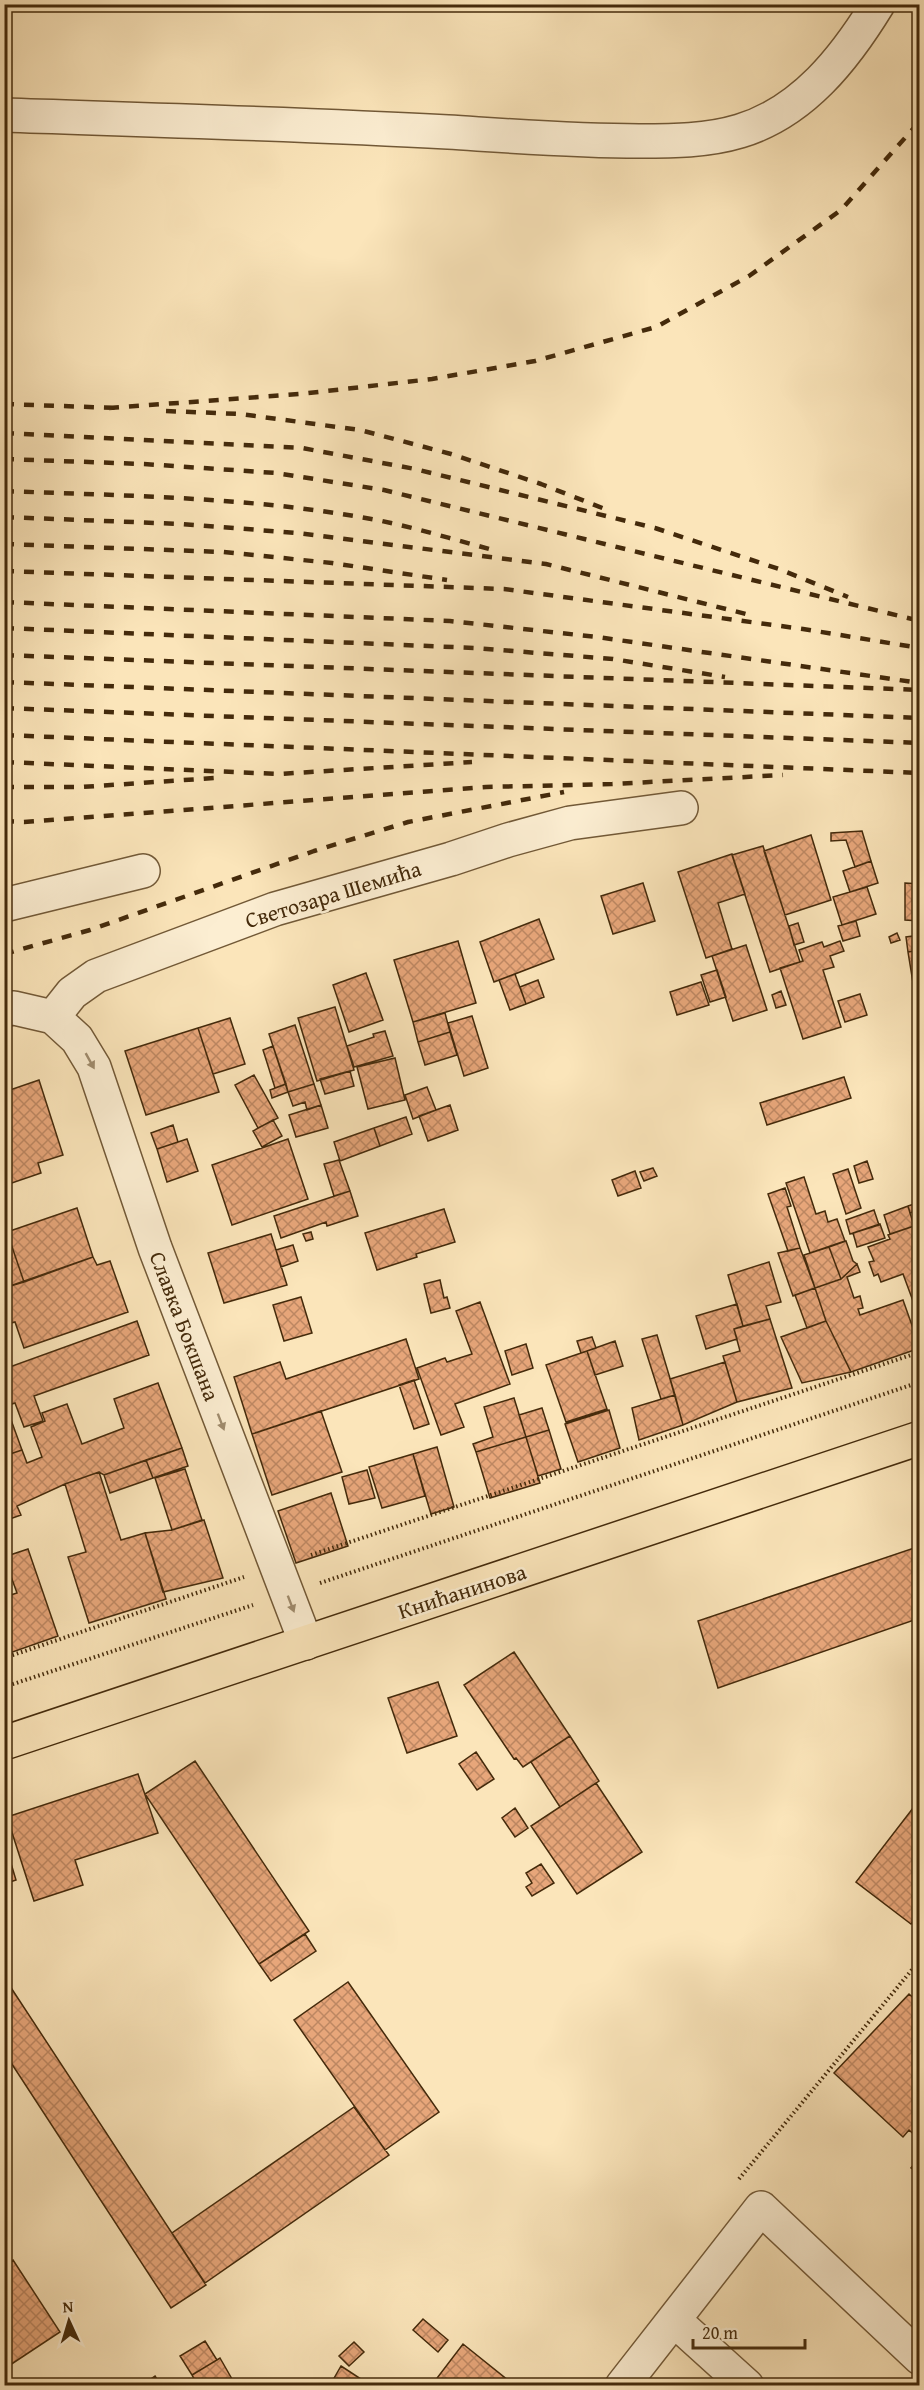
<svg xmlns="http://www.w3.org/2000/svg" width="924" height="2390" viewBox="0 0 924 2390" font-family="'Gentium Book Plus',serif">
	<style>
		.building { fill: url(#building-cross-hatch); stroke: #442a0b; stroke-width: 1.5 }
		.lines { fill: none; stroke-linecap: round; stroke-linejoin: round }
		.minor-casing { stroke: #725937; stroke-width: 36 }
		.major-casing { stroke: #442a0b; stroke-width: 36 }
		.path { stroke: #442a0b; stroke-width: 4; stroke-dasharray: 1.5 3; stroke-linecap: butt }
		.minor { stroke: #fceed2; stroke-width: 33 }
		.major { stroke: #fbe5ba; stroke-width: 33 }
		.rail { stroke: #442a0b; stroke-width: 4.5; stroke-dasharray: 10 10; stroke-linecap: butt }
		.oneway { fill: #a08c6e }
		.labels { text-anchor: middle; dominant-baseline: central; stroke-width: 5; stroke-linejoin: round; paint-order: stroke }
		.street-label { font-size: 22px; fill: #442a0b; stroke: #fceed2 }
	</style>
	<defs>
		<pattern id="building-cross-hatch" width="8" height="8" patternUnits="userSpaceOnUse" patternTransform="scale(1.5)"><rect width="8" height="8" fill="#e7a67a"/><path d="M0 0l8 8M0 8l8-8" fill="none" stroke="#bd8762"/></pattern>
	</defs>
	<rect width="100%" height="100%" fill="#fbe5ba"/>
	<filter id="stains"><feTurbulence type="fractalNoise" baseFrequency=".00333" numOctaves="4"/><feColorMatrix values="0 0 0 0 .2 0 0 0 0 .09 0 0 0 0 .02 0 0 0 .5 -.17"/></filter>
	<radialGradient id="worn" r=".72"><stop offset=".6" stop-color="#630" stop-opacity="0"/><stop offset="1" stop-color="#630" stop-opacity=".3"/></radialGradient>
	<path class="building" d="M862,831L871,861L855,867L846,840L831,841V833Z
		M811,835L831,900L785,915L764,851Z
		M763,846L800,962L770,972L732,855Z
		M732,854L745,894L718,903L732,949L706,958L678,872Z
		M871,861L878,883L850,892L843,871Z
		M643,883L655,921L613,934L601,896Z
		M905,883L920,884V921L905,920Z
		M867,887L876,914L842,925L833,897Z
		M539,919L554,959L494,982L480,942Z
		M856,921L860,936L843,941L838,926Z
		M798,923L804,942L794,945L789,926Z
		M897,933L900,940L891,943L889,937Z
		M920,935V950L908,952L906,937Z
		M458,941L476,1003L413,1022L394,960Z
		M840,941L844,951L830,956L834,967L823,970L841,1027L803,1039L780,968L803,961L799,950L822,942L824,947Z
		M746,945L767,1010L733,1021L712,956Z
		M920,950V1000L916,1001L908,952Z
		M717,970L726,997L710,1002L701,975Z
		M366,973L383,1020L349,1032L333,985Z
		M515,974L526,1004L510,1010L499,980Z
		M538,980L544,997L526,1004L520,987Z
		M701,982L709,1005L677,1015L670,992Z
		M781,991L786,1005L776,1008L772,995Z
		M860,994L867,1015L845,1022L838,1001Z
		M335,1007L354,1070L317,1081L298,1018Z
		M445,1013L450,1032L418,1042L413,1022Z
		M472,1016L488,1068L464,1076L448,1023Z
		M230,1018L245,1064L213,1074L198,1028Z
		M295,1025L314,1084L288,1092L269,1034Z
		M198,1028L219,1092L146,1115L125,1051Z
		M385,1031L393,1056L354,1067L347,1046L374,1037L373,1034Z
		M450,1032L457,1055L425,1065L418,1042Z
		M273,1046L286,1084L275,1088L263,1050Z
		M395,1058L405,1100L368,1109L357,1067Z
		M350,1071L354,1086L325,1094L320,1079Z
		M254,1075L278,1118L258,1128L235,1085Z
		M844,1077L851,1098L767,1125L760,1103Z
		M39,1080L63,1155L38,1163L41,1173L6,1185L4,1092Z
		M286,1084L288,1092L272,1098L270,1090Z
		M314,1084L321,1105L307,1110L305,1102L293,1106L288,1092Z
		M427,1087L436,1110L413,1119L405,1095Z
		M321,1105L328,1128L296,1137L289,1115Z
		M450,1105L458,1130L428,1141L419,1116Z
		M406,1117L412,1134L380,1146L374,1128Z
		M273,1120L282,1136L262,1147L253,1131Z
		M173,1125L178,1142L157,1149L151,1133Z
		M374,1128L380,1146L340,1161L334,1142Z
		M187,1139L198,1171L167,1182L157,1149Z
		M288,1139L308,1199L232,1225L212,1165Z
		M339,1160L350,1191L334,1196L324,1164Z
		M867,1161L873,1179L859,1183L854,1166Z
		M653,1168L657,1176L644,1181L640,1172Z
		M848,1169L861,1208L846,1214L833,1174Z
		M635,1171L641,1188L618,1196L612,1180Z
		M804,1177L816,1214L825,1211L828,1222L837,1219L845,1241L810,1253L786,1183Z
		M785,1188L791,1206L787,1207L800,1248L788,1251L768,1194Z
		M350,1191L358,1216L327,1226L326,1222L281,1238L274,1216Z
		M920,1202V1210L910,1213L908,1206Z
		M908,1206L914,1226L890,1234L884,1215Z
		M77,1208L93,1257L24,1282L7,1232Z
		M444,1209L455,1242L416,1254L417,1257L377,1270L365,1233Z
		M874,1210L879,1225L850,1234L846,1220Z
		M880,1224L885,1238L857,1247L853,1233Z
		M914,1226L920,1240V1320L903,1274L881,1282L878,1274L874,1276L869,1262L874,1261L868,1247L890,1239L888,1235Z
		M7,1232L24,1282L4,1288V1233Z
		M311,1232L313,1239L306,1241L303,1234Z
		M271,1234L287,1285L224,1303L208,1253Z
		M846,1241L853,1261L857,1264L841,1279L829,1247Z
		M293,1245L298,1261L281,1267L276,1250Z
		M829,1247L841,1279L815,1288L804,1255Z
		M800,1248L815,1288L793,1296L778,1253Z
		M93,1257L97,1265L110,1261L128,1312L24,1348L15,1322L4,1325V1288Z
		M769,1262L781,1302L766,1306L770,1319L743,1326L728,1275Z
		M857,1264L860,1272L847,1277L854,1298L860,1296L863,1308L858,1309L860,1315L903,1300L920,1348L851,1372L826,1321L815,1288L841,1279Z
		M440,1280L444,1298L447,1297L450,1308L431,1313L424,1284Z
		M815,1288L826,1321L807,1328L795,1295Z
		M301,1297L312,1333L284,1341L273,1305Z
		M480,1302L510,1384L455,1404L464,1427L441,1435L417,1368L445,1358L447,1362L472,1354L456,1311Z
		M737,1304L743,1326L734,1329L737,1339L706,1349L696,1316Z
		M770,1319L792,1388L737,1402L723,1356L740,1351L734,1329Z
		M137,1321L149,1355L34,1396L43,1421L24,1427L15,1403L6,1406L22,1450L4,1456V1369Z
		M826,1321L851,1372L802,1383L781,1337Z
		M657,1335L675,1395L661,1399L642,1339Z
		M592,1337L596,1348L581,1353L577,1341Z
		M406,1339L419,1379L252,1434L234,1377L280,1362L286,1379Z
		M615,1341L623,1366L595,1375L587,1351Z
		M526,1344L533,1368L512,1375L505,1351Z
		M587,1351L607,1409L566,1422L546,1365Z
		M725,1362L737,1402L683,1425L670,1379Z
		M414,1380L429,1424L414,1429L399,1385Z
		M158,1383L182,1448L104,1475L99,1472L65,1484L17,1506L21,1515L4,1521V1456L22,1450L27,1463L42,1457L31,1427L45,1421L42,1413L67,1404L82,1444L124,1428L114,1399Z
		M675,1395L683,1425L639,1440L632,1408Z
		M514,1398L526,1437L476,1452L473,1444L493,1437L484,1407Z
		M542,1408L549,1430L526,1437L519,1415Z
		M609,1410L620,1448L578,1462L565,1424Z
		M321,1411L342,1472L272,1495L252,1434Z
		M549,1430L561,1469L538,1476L526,1437Z
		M526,1437L540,1483L490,1498L476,1452Z
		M437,1447L454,1507L431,1514L413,1454Z
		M182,1448L188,1466L153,1478L146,1460Z
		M413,1454L425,1496L382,1508L369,1467Z
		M146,1460L153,1478L110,1493L104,1475Z
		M185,1469L202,1520L172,1530L155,1478Z
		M367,1470L375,1498L349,1504L342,1477Z
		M99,1472L121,1540L145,1533L166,1599L89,1623L68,1557L86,1552L65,1484Z
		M331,1493L348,1546L296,1563L278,1511Z
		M204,1520L223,1578L163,1592L145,1533L172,1530Z
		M920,1546V1618L718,1688L698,1621Z
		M28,1549L58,1636L4,1655V1597L17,1593L4,1557Z
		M514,1652L570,1736L523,1767L516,1758L514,1759L464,1685Z
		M438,1682L457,1736L407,1753L388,1698Z
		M570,1736L599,1781L560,1807L531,1762Z
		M476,1752L494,1779L477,1790L459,1764Z
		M195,1761L309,1931L259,1964L145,1794Z
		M138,1774L158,1833L75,1860L83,1885L34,1901L7,1817Z
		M596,1783L642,1852L577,1894L531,1826Z
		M920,1799V1914L911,1924L856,1882Z
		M515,1808L528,1828L515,1837L502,1818Z
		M4,1840L16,1880L4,1884Z
		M541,1864L554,1883L532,1896L526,1887L532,1883L526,1873Z
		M305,1934L316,1951L271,1981L259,1964Z
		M4,1977L206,2285L171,2308L4,2052Z
		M348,1982L439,2112L385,2150L294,2020Z
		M909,1994L920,2004L919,2139L909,2130L903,2137L834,2073Z
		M354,2107L389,2155L205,2283L172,2233Z
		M920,2157V2175L911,2168Z
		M13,2260L60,2332L4,2369V2265Z
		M423,2319L448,2340L438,2352L413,2330Z
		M205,2341L217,2360L192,2375L180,2356Z
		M354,2342L364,2352L349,2366L339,2356Z
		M463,2344L514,2385L513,2386H431Z
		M220,2358L236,2386H198L192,2375Z
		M341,2366L364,2381L361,2386H342L333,2380Z
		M155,2376L161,2386H141Z"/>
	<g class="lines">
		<defs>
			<path id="minor" d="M4,115C152,120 300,124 448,132C511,136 575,141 639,141C673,141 707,141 740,131C803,112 845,58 878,4
				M4,905L143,871
				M4,1009L14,1008L53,1017
				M53,1017L77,1039L94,1067L155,1248L306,1643
				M53,1017L72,993L96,976L275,909L451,859L508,840L570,823L681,808
				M674,2320L747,2386
				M622,2386L761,2208L920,2358"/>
			<path id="major" d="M4,1743L920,1438"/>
		</defs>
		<use href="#minor" class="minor-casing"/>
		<use href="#major" class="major-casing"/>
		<path class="path" d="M311,1555L920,1352
			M320,1583L920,1382
			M4,1658L244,1577
			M4,1687L253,1605
			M739,2179L920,1960"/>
		<use href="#minor" class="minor"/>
		<use href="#major" class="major"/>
		<path class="rail" d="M4,404L118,408
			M109,408L300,394L432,379L535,361L656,327L749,276L841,210L920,121
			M166,411L240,414L360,430L451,454L541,484L605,509
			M4,433L302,448L415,469L655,528L779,569L848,597
			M4,459L144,464L276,473L384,490L920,621
			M4,491C130,496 258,497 382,521C420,529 459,541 497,551
			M4,517L182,524L297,533L546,564L746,614
			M4,544L223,552L332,563L447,580
			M4,571L504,589L803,629L920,648
			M4,602L450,621L597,637L920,683
			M4,628L475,648L613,659L725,677
			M4,655L920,690
			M4,682L920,718
			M4,708L920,743
			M4,735L920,773
			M4,762L279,774L472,762
			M4,787H82L214,778
			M4,821L24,822L486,787L612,784L783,775
			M4,954L90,930L314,851L408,822L564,792"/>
	</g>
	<defs><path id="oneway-solid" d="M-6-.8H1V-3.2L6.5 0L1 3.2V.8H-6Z" transform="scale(1.5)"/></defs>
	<g class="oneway">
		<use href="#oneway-solid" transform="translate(90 1061) rotate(61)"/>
		<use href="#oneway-solid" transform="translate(221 1422) rotate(69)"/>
		<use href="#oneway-solid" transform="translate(291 1604) rotate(69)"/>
	</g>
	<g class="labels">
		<g class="street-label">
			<text transform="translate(333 894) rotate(-17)">Светозара Шемића</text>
			<text transform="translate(185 1326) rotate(69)">Славка Бокшана</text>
			<text transform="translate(462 1591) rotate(-18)">Книћанинова</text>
		</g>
	</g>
	<rect width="924" height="2390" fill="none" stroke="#fbe5ba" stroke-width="24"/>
	<rect x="6" y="6" width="912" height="2378" fill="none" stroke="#442a0b" stroke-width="3"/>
	<rect x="12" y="12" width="900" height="2366" fill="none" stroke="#442a0b" stroke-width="1.5"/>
	<g transform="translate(69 2321) rotate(356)" stroke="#fceed2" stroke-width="4.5" paint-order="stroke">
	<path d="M0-4.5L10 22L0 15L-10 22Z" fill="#442a0b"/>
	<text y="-9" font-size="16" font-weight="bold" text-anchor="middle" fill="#442a0b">N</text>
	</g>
	<path d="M693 2339v9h112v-9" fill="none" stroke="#442a0b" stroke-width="3"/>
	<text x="702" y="2339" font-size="18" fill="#442a0b" stroke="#fceed2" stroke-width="4.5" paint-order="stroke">20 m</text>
	<rect width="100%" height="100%" filter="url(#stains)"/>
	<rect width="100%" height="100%" fill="url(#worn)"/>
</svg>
